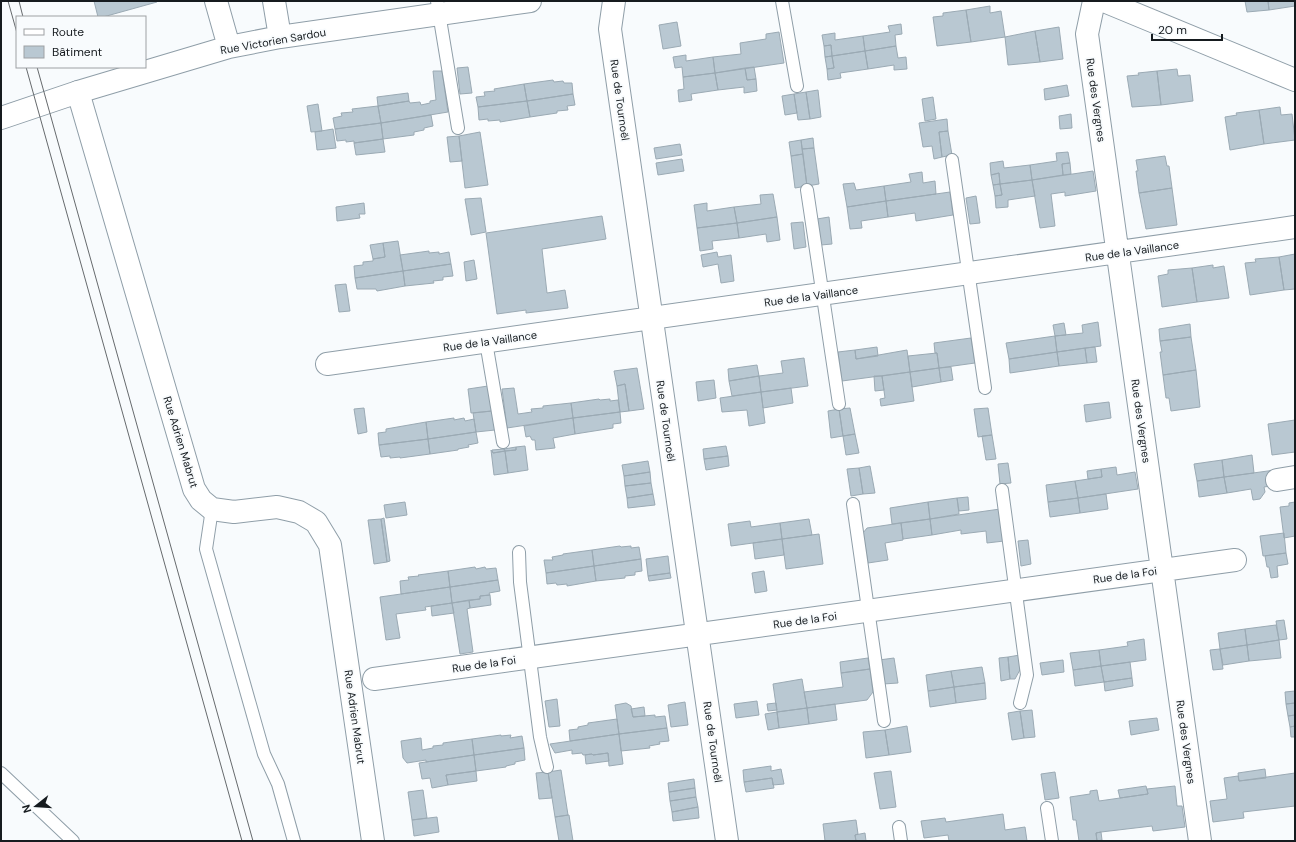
<svg xmlns="http://www.w3.org/2000/svg" width="1296" height="842" viewBox="0 0 1296 842" font-family="'DM Sans',sans-serif">
	<style>
		.building { fill: #b9c8d2; stroke: #9baab4 }
		.lines { fill: none; stroke-linecap: round; stroke-linejoin: round }
		.service-casing { stroke: #8f9ea8; stroke-width: 14 }
		.minor-casing { stroke: #8f9ea8; stroke-width: 24 }
		.tertiary-casing { stroke: #8f9ea8; stroke-width: 24 }
		.service { stroke: #fff; stroke-width: 12 }
		.minor { stroke: #fff; stroke-width: 22 }
		.tertiary { stroke: #fff; stroke-width: 22 }
		.tram { stroke: #666a6d; stroke-width: 1 }
		.labels { text-anchor: middle; dominant-baseline: central; stroke-width: 3.5; stroke-linejoin: round; paint-order: stroke }
		.street-label { font-size: 11px; fill: #161b1f; stroke: #f8fbfd }
	</style>
	<rect width="100%" height="100%" fill="#f8fbfd"/>
	<path class="building" d="M94,1H157V2L103,17H98Z
		M1245,1H1268L1269,10L1247,12Z
		M1268,1H1295V6L1269,10Z
		M990,6V13L1001,11L1005,37L971,42L966,10Z
		M966,10L971,42L937,46L933,17L943,16V13Z
		M677,22L681,46L663,49L659,25Z
		M901,24L902,34L895,35L896,46L865,51L863,36L890,32L888,26Z
		M1059,27L1063,59L1040,62L1035,31Z
		M1035,31L1040,62L1008,65L1005,37Z
		M779,32L784,63L715,73L713,57L741,54L740,43L766,39V34Z
		M835,33V40L863,36L865,51L832,56L831,45L824,46L822,35Z
		M831,45L832,56L825,57L824,46Z
		M896,46L898,58L906,57L907,69L894,70V65L868,69L865,51Z
		M865,51L868,69L840,73L841,78L828,80L827,69L834,68L832,56Z
		M686,55V61L713,57L715,73L683,77L682,67L675,68L673,57Z
		M832,56L834,68L827,69L825,57Z
		M468,67L472,93L460,94L457,68Z
		M754,67L756,79L747,80L745,68Z
		M745,68L747,80L756,79L757,91L744,93V87L718,90L715,73Z
		M1177,69L1178,76L1190,75L1193,101L1161,105L1157,71Z
		M433,71H442L448,112L381,123L378,106L409,101L410,103L420,102L421,105L430,103V101L436,100Z
		M1157,71L1161,105L1132,107L1127,76L1139,75L1138,73Z
		M715,73L718,90L691,94L692,100L679,102L678,90L684,89L683,77Z
		M553,80L554,82L563,81L564,83H572L573,94L527,101L524,84Z
		M524,84L527,101L478,107L476,97L485,96L484,92L495,91L494,89Z
		M1067,85L1069,96L1045,100L1044,89Z
		M818,90L821,117L810,119L806,92Z
		M806,92L810,119L798,120L794,94Z
		M408,93L409,101L378,106L377,97Z
		M573,94L575,105L567,106L568,110L557,111V113L530,117L527,101Z
		M794,94L797,113L785,115L782,96Z
		M933,97L936,119L925,121L922,99Z
		M527,101L530,117L500,122V120L488,121V119L479,120L478,107Z
		M318,104L322,131L311,132L307,106Z
		M378,106L381,123L335,129L333,118L342,116L341,113L353,112L352,109Z
		M1280,107L1281,115L1292,114L1295,140L1264,144L1259,110Z
		M1259,110L1264,144L1230,150L1225,117L1237,115L1236,113Z
		M1071,114L1072,128L1060,129L1059,116Z
		M431,115L433,126L424,128V130L414,132V135L383,139L381,123Z
		M947,119L948,131L939,132L942,157L934,159L932,146L923,147L919,123Z
		M381,123L383,139L354,143V141L346,142V140L337,141L335,129Z
		M333,129L336,148L317,150L315,132Z
		M948,131L952,155L942,157L939,132Z
		M480,132L488,185L465,188L459,136Z
		M459,136L462,161L450,162L447,137Z
		M813,138L814,148L802,149L801,140Z
		M383,139L385,152L356,155L354,143Z
		M801,140L803,154L791,156L789,142Z
		M680,144L682,155L656,159L654,148Z
		M814,148L819,184L807,186L802,149Z
		M1068,152L1070,163L1062,164L1063,175L1032,180L1030,165L1057,161L1056,153Z
		M803,154L807,186L795,188L791,156Z
		M1165,156L1167,166H1169L1172,188L1139,193L1136,171H1138L1136,160Z
		M682,159L684,171L658,175L656,163Z
		M1003,161L1004,168L1030,165L1032,180L1000,184L999,173L991,175L990,163Z
		M1070,163L1071,174L1063,175L1062,164Z
		M1093,171L1096,191L1065,196V192L1051,194L1055,226L1040,228L1032,180Z
		M922,172L923,183L935,181L936,194L886,201L884,186L911,182L909,174Z
		M999,173L1000,184L993,185L991,175Z
		M1032,180L1035,196L1008,200V207L996,208L995,196L1002,195L1000,184Z
		M854,183L856,190L884,186L886,201L847,207L843,184Z
		M1000,184L1002,195L995,196L993,185Z
		M1172,188L1177,225L1146,229L1139,193Z
		M950,192L953,215L916,221L915,213L888,217L886,201Z
		M773,194L777,217L737,223L734,207L761,204L760,195Z
		M976,196L980,223L970,224L966,198Z
		M481,198L486,232L471,235L465,199Z
		M886,201L888,217L861,221L862,228L850,229L847,207Z
		M364,203L365,214H359L360,218L337,221L336,207Z
		M707,203V211L734,207L737,223L697,228L694,205Z
		M602,216L606,239L542,249L547,293L565,290L568,308L526,313V310L497,314L486,233Z
		M777,217L780,240L767,242L766,234L739,238L737,223Z
		M829,217L832,244L821,245L817,219Z
		M803,222L806,247L794,249L791,223Z
		M737,223L739,238L712,241L713,249L700,251L697,228Z
		M398,241L403,271L355,278L354,266L363,265V262L373,261V259L385,257L383,243Z
		M383,243L385,257L373,259L370,245Z
		M429,251V253L439,252V254L449,252L451,264L403,271L400,255Z
		M717,252L718,257L731,255L734,281L721,283L718,264L703,267L701,255Z
		M1295,254V289L1284,290L1279,257Z
		M1279,257L1284,290L1250,295L1245,263L1256,262L1255,259Z
		M474,260L477,279L466,281L464,262Z
		M451,264L453,276L443,277V280L433,281L434,283L405,286L403,271Z
		M1213,265V268L1224,266L1229,298L1197,302L1192,268Z
		M1192,268L1197,302L1162,307L1158,276L1168,274V270Z
		M403,271L405,286L377,291L376,289H357L355,278Z
		M346,284L350,311L339,312L335,285Z
		M1098,322L1101,346L1057,352L1055,336L1083,333L1082,325Z
		M1064,323L1066,335L1055,336L1053,325Z
		M1190,324L1191,337L1160,341L1159,329Z
		M1055,336L1057,352L1009,359L1006,343Z
		M1191,337L1196,370L1163,375L1160,352H1162L1160,341Z
		M971,338L975,363L939,368L937,353H935L934,343Z
		M877,347L878,356L856,359L855,350Z
		M1095,347L1097,362L1087,363L1085,348Z
		M1085,348L1087,363L1059,366L1057,352Z
		M855,350L856,359L907,350L910,372L842,381L838,352Z
		M1057,352L1059,366L1010,373L1009,359Z
		M937,353L939,368L910,372L908,356Z
		M804,358L808,386L761,392L759,376L783,373L781,361Z
		M757,365L759,376L729,381L728,369Z
		M951,367L953,380L941,382L939,368Z
		M637,368L644,409L629,411L625,384L617,386L614,371Z
		M939,368L941,382L912,387L910,372Z
		M1196,370L1200,407L1171,411L1169,398H1166L1163,375Z
		M910,372L914,401L881,406L880,399L885,398L882,376Z
		M759,376L761,392L732,396L729,381Z
		M874,376H882L884,390L875,391Z
		M714,380L716,398L698,401L696,382Z
		M625,384L629,411L620,412L617,386Z
		M488,386L492,411L471,413L468,389Z
		M514,388L518,414L532,412L531,409L543,408V406L571,403L573,418L507,428L502,389Z
		M791,388L793,403L763,408L761,392Z
		M761,392L765,423L749,426L747,410L722,412L720,398Z
		M599,399L600,400L610,399V401L618,400L620,412L573,418L571,403Z
		M1109,402L1111,418L1086,422L1084,405Z
		M364,408L367,432L358,434L354,409Z
		M850,408L855,434L843,436L839,409Z
		M988,408L992,435L978,437L974,409Z
		M839,409L843,436L831,438L828,411Z
		M492,411L495,430L476,432L473,413Z
		M620,412L621,423L613,424V428L575,434L573,418Z
		M454,418V420L464,418L465,421L474,419L476,432L428,439L426,422Z
		M573,418L575,434L553,438L555,448L536,450L535,440H532L530,436L526,437L524,426Z
		M1295,420V452L1272,455L1268,424Z
		M426,422L428,439L379,445L378,433L386,432V429Z
		M476,432L478,443L468,445L469,447L458,449V450L430,454L428,439Z
		M855,434L859,453L846,455L843,436Z
		M992,435L996,459L986,460L982,436Z
		M428,439L430,454L400,458V457L390,458V456L381,457L379,445Z
		M525,446L528,470L508,473L505,451L516,450V447Z
		M726,446L728,456L704,459L703,449Z
		M516,447V450L505,451L504,449Z
		M504,449L505,451L493,453L492,450Z
		M491,450L493,453L505,451L508,473L494,475Z
		M1252,455L1254,473L1224,477L1222,460Z
		M728,456L729,466L706,470L704,459Z
		M1222,460L1224,477L1197,481L1194,464Z
		M648,461L650,472L624,476L622,465Z
		M1008,463L1011,483L1000,484L998,464Z
		M870,466L875,493L863,494L859,468Z
		M1116,467L1117,475L1135,472L1138,489L1078,498L1075,481L1102,477L1101,469Z
		M859,468L863,494L851,496L847,469Z
		M1101,469L1102,477L1088,479L1087,471Z
		M1275,470L1277,485L1264,487L1265,492L1260,499L1253,500L1251,489L1227,493L1224,477Z
		M650,472L651,483L625,486L624,476Z
		M1224,477L1227,493L1199,497L1197,481Z
		M1075,481L1078,498L1048,502L1046,485Z
		M651,483L653,494L627,498L625,486Z
		M653,494L655,505L628,508L627,498Z
		M1106,494L1108,509L1080,513L1078,498Z
		M968,497L969,510L959,511L957,498Z
		M957,498L959,514L930,519L928,502Z
		M1078,498L1080,513L1050,517L1048,502Z
		M405,502L407,515L386,518L384,505Z
		M928,502L930,519L892,524L890,508Z
		M1295,502V536L1284,538L1280,507L1289,506V503Z
		M1000,509L1004,541L987,543L986,531L961,534V530L932,535L930,519Z
		M384,518L390,561L387,562L381,519Z
		M381,519L387,562L374,564L368,520Z
		M809,519L812,535L782,539L780,523Z
		M930,519L932,535L903,539L901,523Z
		M750,521L751,527L780,523L782,539L731,546L728,524Z
		M901,523L903,540L885,543L888,560L868,563L863,533L867,528Z
		M1284,533L1286,553L1263,556L1260,536Z
		M819,534L823,564L786,569L782,539Z
		M782,539L784,555L755,559L753,543Z
		M1028,540L1031,564L1021,566L1018,541Z
		M620,546L621,547L631,546V548L639,547L641,559L594,566L592,550Z
		M592,550L594,566L546,573L544,560H553L552,557L563,555V554Z
		M1286,553L1288,564L1277,566L1278,577L1271,578L1269,567H1267L1265,556Z
		M668,556L670,573L648,576L646,559Z
		M641,559L642,571L635,572V575L625,576V578L596,581L594,566Z
		M594,566L596,581L567,586V584L557,585L556,583L547,584L546,573Z
		M475,567L476,569L485,567L486,569L496,568L498,580L450,587L448,571Z
		M448,571L450,587L401,594L400,581L409,580L408,577L419,576L418,575Z
		M764,571L767,591L755,593L752,573Z
		M670,573L671,578L649,581L648,576Z
		M498,580L500,591L489,593L490,595L480,596V599L452,603L450,587Z
		M450,587L452,603L425,607L426,610L396,614L400,638L386,640L380,597Z
		M490,595L491,605L470,608L469,600L480,599V596Z
		M469,600L470,608L467,609L473,652L460,654L452,603Z
		M452,603L454,613L432,616L431,606Z
		M1284,620L1287,639L1279,640L1276,621Z
		M1276,625L1279,640L1247,645L1245,629Z
		M1245,629L1247,645L1220,649L1218,633Z
		M1144,639L1146,660L1101,666L1099,650L1128,646L1127,642Z
		M1279,640L1281,658L1249,661L1247,645Z
		M1247,645L1249,661L1223,665L1220,649Z
		M1220,649L1223,669L1213,670L1210,650Z
		M1099,650L1101,666L1073,670L1070,653Z
		M1020,655L1022,666L1015,679H1010L1008,657Z
		M1008,657L1010,679L1001,681L999,658Z
		M868,658L870,669L841,673L840,662Z
		M894,658L898,683L883,684L879,660Z
		M1063,660L1064,672L1042,675L1040,663Z
		M1130,662L1132,678L1104,682L1101,666Z
		M1101,666L1104,682L1075,686L1073,670Z
		M982,667L985,683L954,687L951,671Z
		M870,669L873,692L867,700L807,708L804,692L843,687L841,673Z
		M951,671L954,687L928,691L926,675Z
		M1132,678L1133,686L1105,691L1104,682Z
		M802,679L807,708L777,712L773,684Z
		M985,683L986,699L956,703L954,687Z
		M954,687L956,703L930,707L928,691Z
		M1295,691V703L1286,704L1285,692Z
		M557,699L560,726L549,727L545,701Z
		M757,701L759,715L736,718L734,704Z
		M685,702L688,725L671,727L668,705Z
		M626,703L631,706L633,717L655,715V717L665,716L667,728L619,734L615,705Z
		M776,703L777,710L768,711L767,704Z
		M1295,703V715L1288,716L1286,704Z
		M835,704L837,720L809,724L807,708Z
		M644,707L645,716L633,717L631,709Z
		M807,708L809,724L779,728L777,712Z
		M1032,710L1035,737L1024,738L1020,711Z
		M1020,711L1024,738L1012,740L1008,713Z
		M777,712L779,728L768,730L765,714Z
		M1295,715V726L1290,727L1288,716Z
		M1157,718L1159,730L1131,735L1129,721Z
		M617,719L619,734L570,741L569,730L578,729V727L588,725V723Z
		M907,726L911,752L889,755L885,730Z
		M1295,726V737H1291L1290,727Z
		M667,728L669,741L659,742L660,744L649,746L650,748L621,751L619,734Z
		M885,730L889,755L866,758L863,732Z
		M619,734L623,764L609,766L608,753L593,755L592,754L583,755L582,753L572,754V750L555,753L550,744Z
		M501,735V736L511,735L510,738L522,736L524,748L474,755L472,739Z
		M421,738L422,750L433,748V746L443,745V743L472,739L474,755L426,762V760L407,763L403,758L401,741Z
		M524,748L525,760L515,762V764L506,766V767L476,771L474,755Z
		M608,753L609,761L586,764L585,755L592,754L593,755Z
		M474,755L476,771L446,775L448,785L432,788L430,778L422,779L419,763Z
		M771,766V771L781,769L784,784L773,785L772,778L744,782L743,770Z
		M1265,769L1266,778L1239,781L1238,773Z
		M561,770L568,815L555,817L548,772Z
		M476,771L477,781L448,785L446,775Z
		M891,771L896,807L880,809L874,773Z
		M548,772L552,798L539,799L536,773Z
		M1055,772L1059,798L1045,800L1041,774Z
		M1295,773V806L1243,812L1244,818L1213,822L1210,801L1227,799L1224,778L1238,776L1239,781Z
		M772,778L774,788L746,792L744,782Z
		M694,779L695,788L669,792L668,783Z
		M1146,786L1148,794L1120,798L1118,790Z
		M1175,786L1177,806H1182L1185,827L1153,831L1152,826L1101,832L1096,833L1097,841H1079L1076,820H1073L1070,797L1090,794V791L1097,790L1099,801L1148,794L1147,789Z
		M695,788L696,797L670,801L669,792Z
		M423,790L427,818L412,820L408,792Z
		M696,797L698,807L672,812L670,801Z
		M698,807L699,818L673,821L672,812Z
		M1003,814L1005,830L1025,827L1027,841H949L948,835L924,838L921,821L945,818L946,822Z
		M569,815L573,841H559L555,817Z
		M437,817L439,832L414,836L412,820Z
		M856,820L858,834L855,835L856,841H825L823,824Z
		M1101,832L1102,840L1097,841L1096,833Z
		M865,833L866,841H856L855,835Z"/>
	<g class="lines">
		<defs>
			<path id="service" d="M437,1L458,128
				M782,1L797,86
				M952,160L985,388
				M807,190L839,404
				M486,342L503,442
				M1002,490L1027,675L1020,703
				M853,504L884,721
				M212,509L206,549L264,754L278,784L294,841
				M519,552L520,582L540,737L547,767
				M1,773L73,841
				M1047,808L1052,841
				M899,827L901,841"/>
			<path id="minor" d="M216,1L229,47
				M274,1L280,37
				M614,1L610,29L727,841
				M1094,1L1087,34L1200,841
				M1104,1L1295,80
				M78,92L229,47L280,37L530,1
				M327,364L1295,227
				M1277,480L1295,477
				M374,679L1235,560"/>
			<path id="tertiary" d="M1,118L78,92L194,489L201,500L212,509L234,512L277,507L299,512L316,522L330,545L373,841"/>
		</defs>
		<use href="#service" class="service-casing"/>
		<use href="#minor" class="minor-casing"/>
		<use href="#tertiary" class="tertiary-casing"/>
		<use href="#service" class="service"/>
		<use href="#minor" class="minor"/>
		<use href="#tertiary" class="tertiary"/>
		<path class="tram" d="M8,1L17,33
			M19,1L23,17
			M26,67L242,841
			M37,67L253,841"/>
	</g>
	<g class="labels">
		<g class="street-label">
			<text transform="translate(273 41) rotate(-10)">Rue Victorien Sardou</text>
			<text transform="translate(620 100) rotate(82)">Rue de Tournoël</text>
			<text transform="translate(1096 100) rotate(82)">Rue des Vergnes</text>
			<text transform="translate(1132 251) rotate(-8)">Rue de la Vaillance</text>
			<text transform="translate(811 296) rotate(-8)">Rue de la Vaillance</text>
			<text transform="translate(490 341) rotate(-8)">Rue de la Vaillance</text>
			<text transform="translate(666 421) rotate(82)">Rue de Tournoël</text>
			<text transform="translate(1141 421) rotate(82)">Rue des Vergnes</text>
			<text transform="translate(181 442) rotate(73)">Rue Adrien Mabrut</text>
			<text transform="translate(1125 575) rotate(-8)">Rue de la Foi</text>
			<text transform="translate(805 620) rotate(-8)">Rue de la Foi</text>
			<text transform="translate(484 664) rotate(-8)">Rue de la Foi</text>
			<text transform="translate(355 717) rotate(82)">Rue Adrien Mabrut</text>
			<text transform="translate(713 742) rotate(82)">Rue de Tournoël</text>
			<text transform="translate(1186 742) rotate(82)">Rue des Vergnes</text>
		</g>
	</g>
	<rect width="1296" height="842" fill="none" stroke="#161b1f" stroke-width="4"/>
	<rect x="16" y="16" width="130" height="52" fill="#f8fbfd" stroke="#9ea1a4"/>
	<rect x="24" y="29" width="20" height="6" fill="#ffffff" stroke="#9ea1a4"/>
	<text x="52" y="36" font-size="12" fill="#161b1f">Route</text>
	<rect x="24" y="46" width="20" height="12" fill="#b9c8d2" stroke="#9ea1a4"/>
	<text x="52" y="56" font-size="12" fill="#161b1f">Bâtiment</text>
	<g transform="translate(36 806) rotate(253)" stroke="#f8fbfd" stroke-width="3" paint-order="stroke">
	<path d="M0-3L7 15L0 10L-7 15Z" fill="#161b1f"/>
	<text y="-6" font-size="11" font-weight="bold" text-anchor="middle" fill="#161b1f">N</text>
	</g>
	<path d="M1152 34v6h70v-6" fill="none" stroke="#161b1f" stroke-width="2"/>
	<text x="1158" y="34" font-size="12" fill="#161b1f" stroke="#f8fbfd" stroke-width="3" paint-order="stroke">20 m</text>
</svg>
